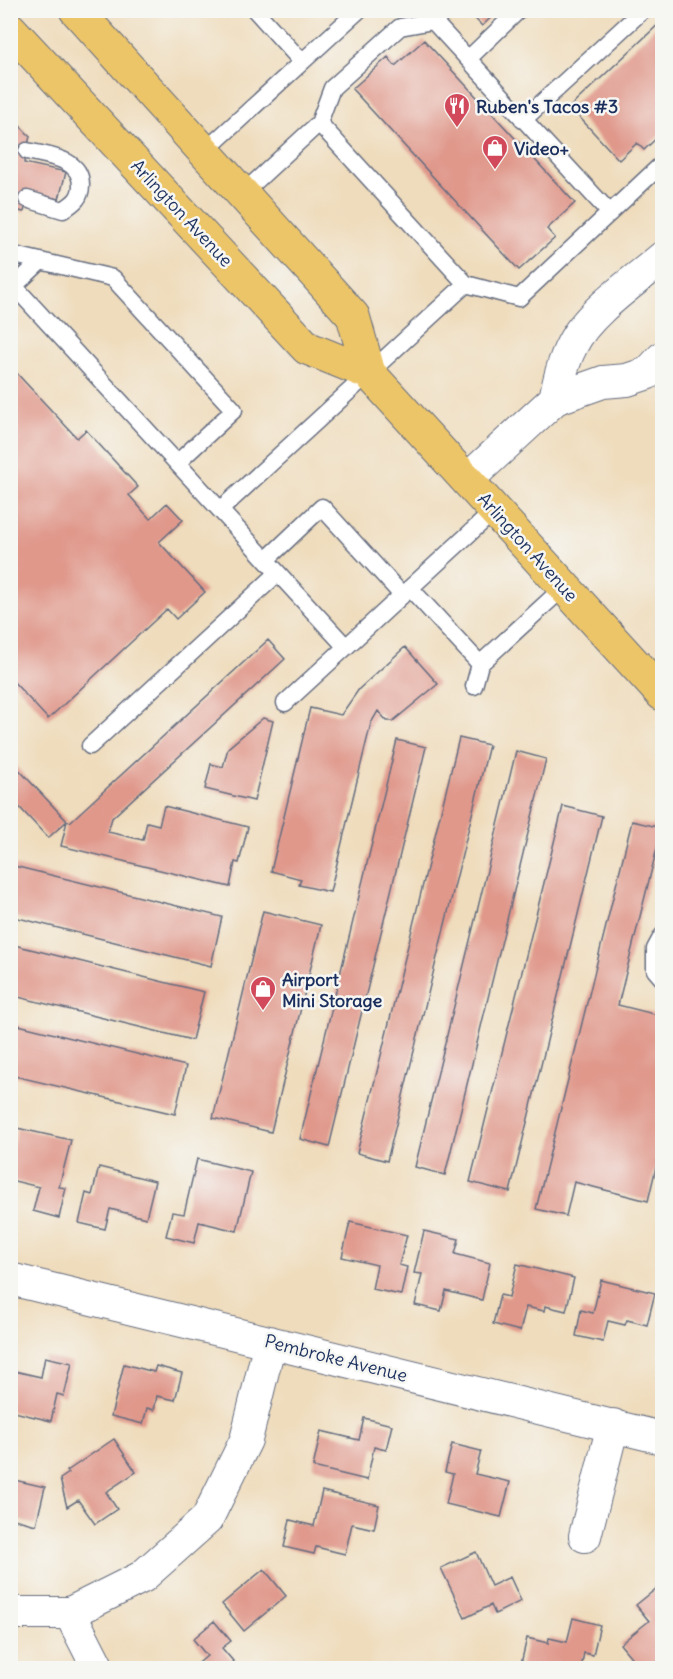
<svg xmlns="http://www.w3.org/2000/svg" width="673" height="1679" viewBox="0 0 673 1679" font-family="Delius,sans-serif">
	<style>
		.building { fill: #e0988b }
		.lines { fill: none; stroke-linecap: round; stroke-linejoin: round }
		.service-casing { stroke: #656c7f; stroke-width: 19 }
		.minor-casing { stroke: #656c7f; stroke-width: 34 }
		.primary-casing { stroke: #656c7f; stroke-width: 35 }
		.service { stroke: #fff; stroke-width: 16 }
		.minor { stroke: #fff; stroke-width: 32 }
		.primary { stroke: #edc569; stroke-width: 33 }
		.labels { text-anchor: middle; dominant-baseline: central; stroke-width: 5; stroke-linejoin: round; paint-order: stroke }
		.poi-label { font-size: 18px; font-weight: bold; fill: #1b2f5e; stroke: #f6f6f2; text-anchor: start }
		.street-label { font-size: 18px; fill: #1b2f5e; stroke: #f6f6f2 }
	</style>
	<rect width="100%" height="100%" fill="#f6f6f2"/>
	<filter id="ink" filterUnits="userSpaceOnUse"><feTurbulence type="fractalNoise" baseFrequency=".0167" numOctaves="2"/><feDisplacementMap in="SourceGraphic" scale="12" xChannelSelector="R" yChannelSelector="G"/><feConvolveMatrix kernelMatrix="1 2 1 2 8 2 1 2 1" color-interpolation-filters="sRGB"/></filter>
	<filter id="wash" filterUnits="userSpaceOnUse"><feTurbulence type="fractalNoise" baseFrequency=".008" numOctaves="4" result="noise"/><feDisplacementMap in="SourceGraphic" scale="24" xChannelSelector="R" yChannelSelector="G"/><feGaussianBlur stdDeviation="1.35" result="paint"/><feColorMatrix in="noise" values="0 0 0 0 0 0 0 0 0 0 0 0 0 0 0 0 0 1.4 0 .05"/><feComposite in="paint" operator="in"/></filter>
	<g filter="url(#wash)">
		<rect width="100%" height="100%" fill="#efdcbc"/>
		<g id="blocks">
			<path class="building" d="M467,10H499L482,26Z
				M662,21V133L644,150L637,143L619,160L570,107Z
				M424,40L575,203L547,229L555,238L519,270L352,89L388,57L395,66Z
				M10,116L30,136L24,163L66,172L59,199L29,192L24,212L10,209Z
				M10,366L77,438L86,430L138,487L129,495L150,519L167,503L183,520L159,542L205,592L176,619L167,609L48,719L10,678Z
				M268,640L285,659L112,818L108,832L143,840L147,822L159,825L164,806L248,827L239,863L235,862L230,887L61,846L67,821L70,822Z
				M405,647L438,684L393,721H387L378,711L371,723L330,892L299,885L301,879L271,871L310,708L341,715L359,689Z
				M263,718L273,721L254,801L205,789L211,764L223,767L228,748Z
				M459,738L489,745L387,1161L357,1153Z
				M397,740L426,747L329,1147L300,1139Z
				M516,751L546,759L445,1175L415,1167Z
				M10,760L67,821L48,838L10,797Z
				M563,806L602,816L510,1192L470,1182Z
				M632,821L662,828L618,1005L662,1016V1142L648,1201L574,1182L566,1216L536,1209Z
				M10,865L222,917L211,966L10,916Z
				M263,911L321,925L271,1132L213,1118Z
				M10,944L204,992L192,1040L10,995Z
				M10,1023L186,1066L175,1114L10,1075Z
				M17,1128L71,1140L59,1187L66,1188L59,1218L33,1211L39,1187L10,1180V1154Z
				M197,1159L251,1172L237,1231L199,1222L194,1243L166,1236L172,1212L184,1214Z
				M99,1167L155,1181L146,1218L110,1209L105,1229L79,1223L86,1193L92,1195Z
				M350,1222L407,1235L399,1265L407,1267L401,1295L372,1289L377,1265L342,1257Z
				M424,1231L459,1239L455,1254L490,1263L482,1300L446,1291L441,1311L415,1305L422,1274L414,1273Z
				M517,1264L574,1278L566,1311L545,1306L544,1311L526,1307L520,1331L493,1324L500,1295L509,1297Z
				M601,1280L655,1293L647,1325L627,1320L625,1325L608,1321L603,1342L576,1336L581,1310L593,1313Z
				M45,1357L72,1363L64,1396L57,1394L51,1421L10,1411V1370L41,1377Z
				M124,1364L154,1372L156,1366L182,1373L175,1400L157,1396L154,1410L147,1408L143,1424L111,1416Z
				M364,1418L392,1425L386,1450L374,1447L367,1480L313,1467L321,1431L359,1440Z
				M114,1439L136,1472L106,1492L117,1509L95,1524L78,1500L67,1507L60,1479L69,1473L67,1471Z
				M452,1444L481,1451L475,1474L510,1482L501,1517L446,1504L453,1474L445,1472Z
				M10,1479L45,1487L36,1525L10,1518Z
				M322,1491L379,1505L374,1529L352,1524L345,1554L316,1547L314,1554L284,1547L290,1520L314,1526Z
				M476,1552L491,1586L510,1577L521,1601L495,1614L491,1605L465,1618L441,1568Z
				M264,1569L286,1596L244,1631L222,1604Z
				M657,1588L662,1595V1659L651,1668H640L620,1644L649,1621L636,1605Z
				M573,1618L600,1625L593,1655L584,1653L581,1668H520L527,1638L548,1643L549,1638L567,1642Z
				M214,1621L231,1641L222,1648L239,1668L194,1667L207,1656L193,1639Z"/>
		</g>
	</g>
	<g filter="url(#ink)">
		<use href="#blocks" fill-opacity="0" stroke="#656c7f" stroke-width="1.5"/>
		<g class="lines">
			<defs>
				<path id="service" d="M468,59L519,10
					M302,62L359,10
					M523,120L643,10
					M319,123L332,88L400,27L433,21L610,213
					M27,151C48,156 81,158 81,185C81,198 74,203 63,210L27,199
					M204,152L302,62L255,10
					M10,254L113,278L234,410L177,463L14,286
					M466,284L519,298L662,164
					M10,290L41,261
					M177,463L220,510L466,284L319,123L242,194
					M220,510L346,647
					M266,560L322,507L402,595
					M410,588L480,664
					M474,686L480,664L564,587
					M285,703L495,510
					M90,746L278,573
					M662,936L655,949V970L662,978"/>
				<path id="minor" d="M555,399C559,380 563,362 572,345C587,313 635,281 662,258
					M467,480L555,399L603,382L627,380L648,373L662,358
					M10,1279L662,1438
					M585,1536L613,1425
					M10,1613H70L142,1577L207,1519L246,1440L270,1342
					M70,1613L98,1668"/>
				<path id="primary" d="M76,10L353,316L369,373
					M10,29L307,348L369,373L662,694"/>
			</defs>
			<use href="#service" class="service-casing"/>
			<use href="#minor" class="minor-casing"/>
			<use href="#primary" class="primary-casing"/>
			<use href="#service" class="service"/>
			<use href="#minor" class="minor"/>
			<use href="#primary" class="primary"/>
		</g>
	</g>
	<defs>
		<symbol id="restaurant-pin" viewBox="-11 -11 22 30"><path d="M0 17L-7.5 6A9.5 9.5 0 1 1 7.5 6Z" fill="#d1495b" stroke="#f6f6f2"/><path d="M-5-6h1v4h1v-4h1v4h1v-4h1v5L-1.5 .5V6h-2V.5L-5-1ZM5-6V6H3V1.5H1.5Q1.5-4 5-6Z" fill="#fff"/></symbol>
		<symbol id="shop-pin" viewBox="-11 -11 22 30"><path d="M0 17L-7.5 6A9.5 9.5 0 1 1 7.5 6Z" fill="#d1495b" stroke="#f6f6f2"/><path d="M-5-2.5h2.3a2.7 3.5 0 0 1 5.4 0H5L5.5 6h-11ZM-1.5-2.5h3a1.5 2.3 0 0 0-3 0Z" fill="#fff"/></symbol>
	</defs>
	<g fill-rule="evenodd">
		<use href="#restaurant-pin" x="442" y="91" width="30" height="40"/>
		<use href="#shop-pin" x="480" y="133" width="30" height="40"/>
		<use href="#shop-pin" x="248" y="974" width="30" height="40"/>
	</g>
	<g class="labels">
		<g class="poi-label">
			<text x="476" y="106">Ruben's Tacos #3</text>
			<text x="514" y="148">Video+</text>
			<text x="282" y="979">Airport<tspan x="282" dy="21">Mini Storage</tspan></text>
		</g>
		<g class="street-label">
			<text transform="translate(182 213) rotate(47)">Arlington Avenue</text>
			<text transform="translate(528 547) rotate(48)">Arlington Avenue</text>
			<text transform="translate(336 1358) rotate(14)">Pembroke Avenue</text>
		</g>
	</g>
	<rect width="673" height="1679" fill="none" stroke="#f6f6f2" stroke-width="36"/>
</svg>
